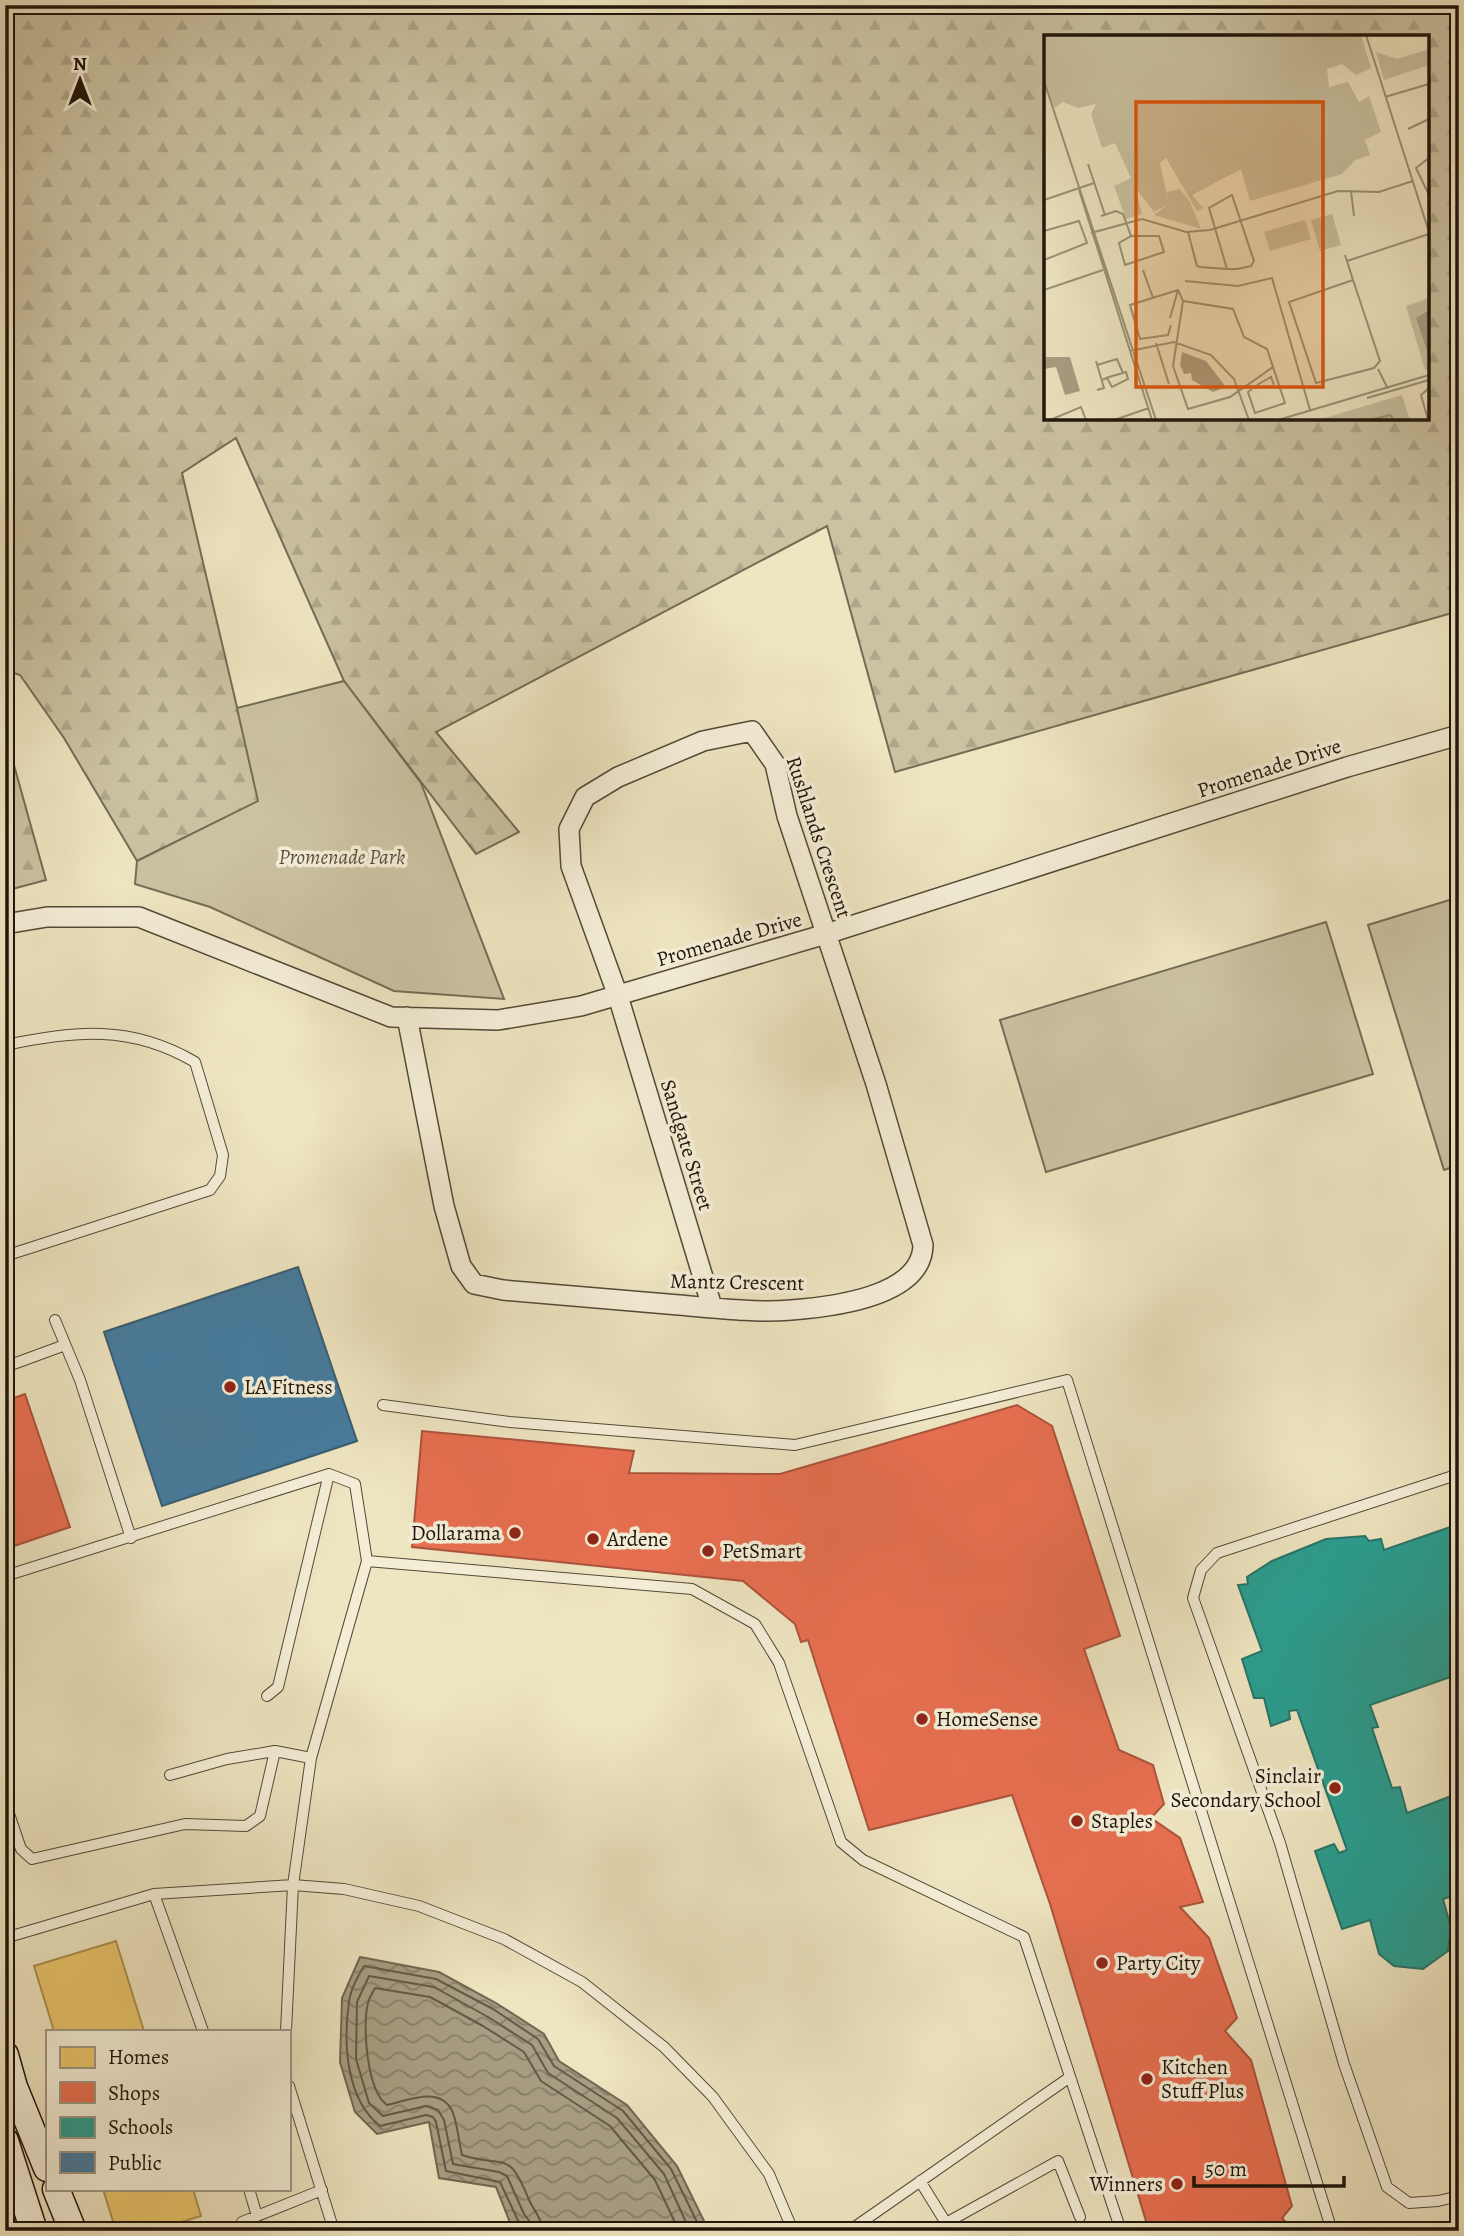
<svg xmlns="http://www.w3.org/2000/svg" width="1464" height="2236" viewBox="0 0 1464 2236" font-family="Alegreya,serif">
	<style>
		.forest { fill: url(#forest-firs); stroke: #756c56; stroke-width: 2; fill-rule: evenodd }
		.park { fill: #cbc2a2; stroke: #756c56; stroke-width: 2 }
		.water { fill: url(#water-waves); stroke: #716753; stroke-width: 2 }
		.homes { fill: #e9c46a; stroke: #ac904e; stroke-width: 2 }
		.shops { fill: #e76f51; stroke: #ab543c; stroke-width: 2 }
		.schools { fill: #2a9d8f; stroke: #277467; stroke-width: 2 }
		.public { fill: #457b9d; stroke: #3a5c71; stroke-width: 2 }
		.lines { fill: none; stroke-linecap: round; stroke-linejoin: round }
		.shore { stroke: #645a47; stroke-width: 2 }
		.lane-casing { stroke: #534938; stroke-width: 12 }
		.street-casing { stroke: #534938; stroke-width: 22 }
		.secondary-casing { stroke: #1f150b; stroke-width: 29 }
		.lane { stroke: #f4eed7; stroke-width: 10 }
		.street { stroke: #f4eed7; stroke-width: 19 }
		.secondary { stroke: #f4eed7; stroke-width: 26 }
		.poi-dot { fill: #8f2418; stroke: #f4eed7; stroke-width: 2.5 }
		.labels { text-anchor: middle; dominant-baseline: central; stroke-width: 7; stroke-linejoin: round; paint-order: stroke }
		.street-label { font-size: 21px; fill: #1f150b; stroke: #f4eed7 }
		.park-label { font-size: 21px; font-style: italic; fill: #5b5240; stroke: #f4eed7 }
		.poi-label { font-size: 21px; fill: #1f150b; stroke: #f4eed7; text-anchor: start }
		.inset-road { fill: none; stroke: #9b9278; stroke-width: 2 }
		.view { fill: #de560c; fill-opacity: 0.15; stroke: #de560c; stroke-width: 3.5 }
		.inset-edge { fill: none; stroke: #1f150b; stroke-width: 3.5 }
	</style>
	<defs>
		<pattern id="forest-firs" width="22" height="20" patternUnits="userSpaceOnUse" patternTransform="scale(1.75)"><rect width="22" height="20" fill="#cbc2a2"/><path d="M5 1l3.5 6h-7zM16 11l3.5 6h-7z" fill="#aea68a"/></pattern>
		<pattern id="water-waves" width="16" height="10" patternUnits="userSpaceOnUse" patternTransform="scale(1.75)"><rect width="16" height="10" fill="#a89e83"/><path d="M0 5q4-4 8 0t8 0" fill="none" stroke="#888069"/></pattern>
	</defs>
	<rect width="100%" height="100%" fill="#eee5c1"/>
	<filter id="stains"><feTurbulence type="fractalNoise" baseFrequency=".00286" numOctaves="4"/><feColorMatrix values="0 0 0 0 .2 0 0 0 0 .09 0 0 0 0 .02 0 0 0 .5 -.17"/></filter>
	<radialGradient id="worn" r=".72"><stop offset=".6" stop-color="#630" stop-opacity="0"/><stop offset="1" stop-color="#630" stop-opacity=".3"/></radialGradient>
	<path class="forest" d="M5,5H1459V611L895,772L827,526L436,732L519,832L476,854L344,681L236,438L182,473L259,801L137,861L64,738L20,675L5,670ZM1046,37H1427V418H1046Z
		M5,733L46,880L5,891Z"/>
	<path class="park" d="M344,681L421,783L504,999L394,991L210,907L135,884L137,861L258,801L237,708Z
		M1459,897V1165L1444,1170L1368,925Z
		M1326,922L1373,1074L1046,1172L1000,1020Z"/>
	<path class="water" d="M360,1957L439,1972L496,2003L544,2034L559,2061L627,2105L677,2166L705,2223V2231H521L511,2225L496,2187L439,2178L429,2122L377,2134L355,2112L340,2062L342,1998Z"/>
	<path class="homes" d="M116,1941L144,2031H54L34,1966Z
		M103,2189H193L201,2216L152,2231H116Z"/>
	<path class="shops" d="M25,1394L70,1527L5,1549V1401Z
		M1017,1405L1052,1426L1120,1636L1084,1649L1119,1750L1153,1765L1164,1804L1151,1818L1180,1838L1203,1902L1180,1907L1209,1938L1237,2018L1225,2031L1251,2060L1292,2206L1282,2218L1294,2231H1149L1050,1904L1012,1795L869,1830L808,1640L801,1642L795,1624L743,1581L412,1547L422,1431L634,1451L629,1473L780,1474Z"/>
	<path class="schools" d="M1459,1524V1674L1370,1705L1378,1727L1372,1728L1392,1788L1400,1787L1407,1813L1459,1793V1894L1443,1899L1451,1928L1448,1951L1423,1969L1394,1966L1379,1954L1370,1920L1342,1929L1315,1851L1334,1844L1339,1853L1347,1850L1297,1710L1289,1711L1290,1719L1271,1726L1264,1698H1254L1242,1659L1262,1651L1238,1585L1248,1584L1247,1577L1272,1561L1326,1539L1365,1536L1369,1541L1381,1539L1384,1550Z"/>
	<path class="public" d="M298,1267L357,1441L162,1506L104,1332Z"/>
	<g class="lines">
		<path class="shore" d="M523,2231L500,2182L446,2171L436,2122L433,2117L426,2115L380,2126C346,2099 343,2043 349,2002C350,1990 358,1976 364,1966L436,1979L493,2009L538,2039L554,2066L623,2111L671,2169L698,2224V2231
			M532,2231L530,2222L524,2214L507,2176L499,2172L453,2164L444,2120L438,2110L426,2106L383,2116L369,2103L356,2059L357,2002L369,1976L434,1987L488,2017L532,2045L548,2073L617,2118L664,2174L690,2231
			M542,2231C542,2218 534,2211 529,2200C508,2148 506,2169 462,2155C459,2142 458,2129 454,2116C445,2084 409,2100 387,2105C367,2091 362,2026 368,2003C369,1998 373,1992 375,1988L430,1997L483,2026L524,2052L541,2081L610,2126L655,2180L679,2231"/>
		<defs>
			<path id="lane" d="M5,1045C76,1031 130,1024 195,1062L223,1155L220,1176L210,1190L5,1256
				M55,1320L80,1380L131,1538
				M5,1367L65,1345
				M383,1405L510,1422L795,1445L1067,1380L1332,2231
				M1459,1474L1217,1553L1201,1570L1193,1598L1280,1843L1344,2064L1387,2187L1409,2203L1438,2201L1459,2196
				M5,1576L329,1474L355,1484L367,1561
				M267,1696L278,1687L329,1474
				M170,1775L227,1759L275,1751L311,1758
				M5,1802L21,1849L32,1859L185,1824L246,1826L260,1816L275,1751
				M154,1894L203,2031
				M5,1938L154,1894L293,1885L344,1889L419,1906L504,1939L582,1982L664,2047L713,2097L769,2174L793,2231
				M286,2031L293,1885L311,1758L367,1561L692,1589L755,1624L779,1663L841,1842L863,1860L1024,1937L1121,2231
				M289,2086L334,2231
				M920,2181L946,2223L936,2231
				M249,2189L257,2216
				M242,2222L322,2190
				M946,2223L1058,2161L1080,2217
				M849,2231L1070,2077"/>
			<path id="street" d="M5,924L47,917H139L391,1017L498,1020L581,1006L826,934L1347,767L1459,735
				M407,1017L444,1206L461,1266L474,1284L503,1290C561,1295 620,1300 679,1305C715,1308 755,1313 791,1310C831,1307 922,1297 923,1245L876,1084L787,816L775,764L752,731L703,741L618,777L585,797L569,829L571,866L618,996L712,1307"/>
			<path id="secondary" d="M5,2055L14,2087L47,2168
				M5,2141L34,2231
				M56,2189L73,2231"/>
		</defs>
		<use href="#lane" class="lane-casing"/>
		<use href="#street" class="street-casing"/>
		<use href="#secondary" class="secondary-casing"/>
		<use href="#lane" class="lane"/>
		<use href="#street" class="street"/>
		<use href="#secondary" class="secondary"/>
	</g>
	<g class="poi-dot">
		<circle cx="230" cy="1387" r="7"/>
		<circle cx="515" cy="1533" r="7"/>
		<circle cx="593" cy="1539" r="7"/>
		<circle cx="708" cy="1551" r="7"/>
		<circle cx="922" cy="1719" r="7"/>
		<circle cx="1335" cy="1788" r="7"/>
		<circle cx="1077" cy="1821" r="7"/>
		<circle cx="1102" cy="1963" r="7"/>
		<circle cx="1147" cy="2079" r="7"/>
		<circle cx="1177" cy="2184" r="7"/>
	</g>
	<g class="labels">
		<g class="street-label">
			<text transform="translate(1269 768) rotate(-18)">Promenade Drive</text>
			<text transform="translate(819 837) rotate(72)">Rushlands Crescent</text>
			<text transform="translate(729 939) rotate(-16)">Promenade Drive</text>
			<text transform="translate(687 1145) rotate(73)">Sandgate Street</text>
			<text transform="translate(737 1282) rotate(1)">Mantz Crescent</text>
		</g>
		<g class="park-label">
			<text x="342" y="857">Promenade Park</text>
		</g>
		<g class="poi-label">
			<text x="244" y="1387">LA Fitness</text>
			<text x="501" y="1533" text-anchor="end">Dollarama</text>
			<text x="607" y="1539">Ardene</text>
			<text x="722" y="1551">PetSmart</text>
			<text x="936" y="1719">HomeSense</text>
			<text x="1321" y="1776" text-anchor="end">Sinclair<tspan x="1321" dy="24">Secondary School</tspan></text>
			<text x="1091" y="1821">Staples</text>
			<text x="1116" y="1963">Party City</text>
			<text x="1161" y="2067">Kitchen<tspan x="1161" dy="24">Stuff Plus</tspan></text>
			<text x="1163" y="2184" text-anchor="end">Winners</text>
		</g>
	</g>
	<g transform="translate(1044 35)">
		<rect width="385" height="385" fill="#eee5c1"/>
		<path d="M385,263V334L381,335L362,271Z" fill="#cbc2a2"/>
		<path d="M0,0H317L327,33L312,40L298,29L283,34L285,52L304,47L315,67L325,61L337,97L321,105L326,120L311,125L298,139L206,166L197,134L148,160L159,173L153,176L122,123L116,128L125,169L110,177L91,152L98,179L82,184L70,151L87,143L71,108L58,113L47,79L52,69L34,73L19,67L11,73L0,53ZM385,14V30L340,45L332,17L353,24Z" fill="#cbc2a2"/>
		<path d="M358,360L366,385H274Z" fill="#cbc2a2"/>
		<path d="M136,154L146,167L157,194L110,180L125,169L123,157ZM288,179L297,210L276,216L267,185ZM261,185L267,204L226,216L220,197Z" fill="#cbc2a2"/>
		<path d="M385,275L384,289L385,322L372,283ZM138,317L162,326L182,352L169,357L148,345L147,338L140,339L136,330ZM2,322H26L36,356L21,360L12,332L0,334Z" fill="#a89e83"/>
		<path class="inset-road" d="M322,0L385,197M0,46L112,385M341,62L385,49M364,94L385,84M385,123L372,133L385,160M44,129L61,180M35,155L108,385M307,156L310,181M0,165L50,148M57,181L72,176L79,179L87,201L75,208L81,230L120,217L115,201H87M0,196L35,186L43,208L0,225M144,197L153,231L156,232L183,234H193L207,231L210,226L188,160L165,173L183,234M47,198L98,184L142,197L166,195L294,156L335,157L369,146M301,220L303,226L309,245L336,326L330,333L272,348L245,267L309,245M303,226L385,199M99,235L109,263M141,246L194,251L228,243L266,375M0,255L59,235M126,283L134,255M127,290L124,300L96,304L86,270L134,255L139,266M112,308L125,349M86,316L130,307L167,320L190,344L205,385M52,326L60,353L53,355M53,330L73,324L79,338M334,334L344,354M58,345L65,342L79,338L82,337L84,344L68,352L63,343M213,350L227,342L230,350M208,354L204,357L211,378L241,368L223,314L200,302L189,274L139,266L129,331L144,374L186,362L229,332M323,363L385,345M6,385L37,372L42,385M70,385L105,373M234,385L385,340M326,385L346,380L350,385M384,385L377,360L385,353"/>
		<path class="view" d="M92,67H279V352H92Z"/>
		<rect width="385" height="385" class="inset-edge"/>
	</g>
	<rect width="1464" height="2236" fill="none" stroke="#eee5c1" stroke-width="28"/>
	<rect x="7" y="7" width="1450" height="2222" fill="none" stroke="#1f150b" stroke-width="3.5"/>
	<rect x="14" y="14" width="1436" height="2208" fill="none" stroke="#1f150b" stroke-width="2"/>
	<rect x="46" y="2030" width="245" height="161" fill="#f4eed7" stroke="#9f9785" stroke-width="2"/>
	<rect x="60" y="2047" width="35" height="21" fill="#e9c46a" stroke="#9f9785" stroke-width="2"/>
	<text x="108" y="2064" font-size="21" fill="#1f150b">Homes</text>
	<rect x="60" y="2082" width="35" height="21" fill="#e76f51" stroke="#9f9785" stroke-width="2"/>
	<text x="108" y="2100" font-size="21" fill="#1f150b">Shops</text>
	<rect x="60" y="2117" width="35" height="21" fill="#2a9d8f" stroke="#9f9785" stroke-width="2"/>
	<text x="108" y="2134" font-size="21" fill="#1f150b">Schools</text>
	<rect x="60" y="2152" width="35" height="21" fill="#457b9d" stroke="#9f9785" stroke-width="2"/>
	<text x="108" y="2170" font-size="21" fill="#1f150b">Public</text>
	<g transform="translate(80 80)" stroke="#f4eed7" stroke-width="5" paint-order="stroke">
	<path d="M0-5L12 26L0 18L-12 26Z" fill="#1f150b"/>
	<text y="-10" font-size="19" font-weight="bold" text-anchor="middle" fill="#1f150b">N</text>
	</g>
	<path d="M1194 2176v10h150v-10" fill="none" stroke="#1f150b" stroke-width="3.5"/>
	<text x="1205" y="2176" font-size="21" fill="#1f150b" stroke="#f4eed7" stroke-width="5" paint-order="stroke">50 m</text>
	<rect width="100%" height="100%" filter="url(#stains)"/>
	<rect width="100%" height="100%" fill="url(#worn)"/>
</svg>
